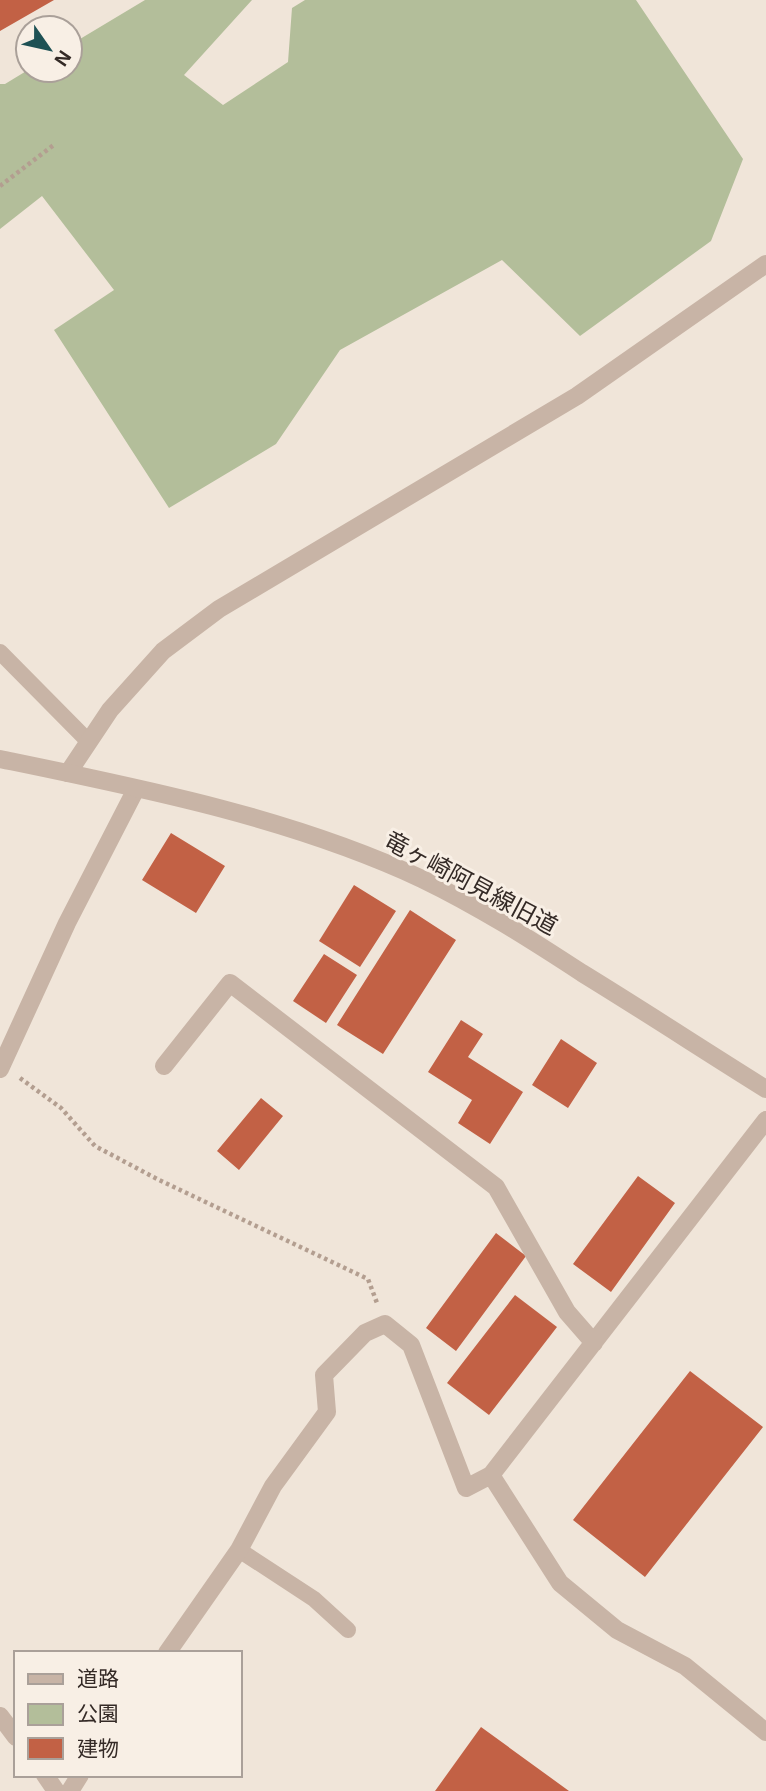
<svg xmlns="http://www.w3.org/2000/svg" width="766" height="1791" viewBox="0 0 766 1791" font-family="Arial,'Noto Sans JP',sans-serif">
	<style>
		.green { fill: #b3be9a }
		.building { fill: #c26145 }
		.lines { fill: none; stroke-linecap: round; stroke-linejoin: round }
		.path { stroke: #b39e90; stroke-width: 4.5; stroke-dasharray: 3.5 3.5; stroke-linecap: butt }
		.service { stroke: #c8b4a6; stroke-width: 16 }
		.minor { stroke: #c8b4a6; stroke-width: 18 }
		.tertiary { stroke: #c8b4a6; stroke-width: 18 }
		.labels { text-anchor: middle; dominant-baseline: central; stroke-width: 6; stroke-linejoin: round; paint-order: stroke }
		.street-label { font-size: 24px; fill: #342a26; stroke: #f8efe5 }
	</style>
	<rect width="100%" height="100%" fill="#f0e5d9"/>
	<path class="green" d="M145,0H252L184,75L223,105L288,62L292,8L305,0H636L743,159L711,241L580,336L502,260L340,350L276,444L169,508L54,330L114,290L42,196L0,229V84H5L28,70H70V45Z"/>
	<path class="building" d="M0,0H54L0,31Z
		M171,833L225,866L196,913L142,880Z
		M354,885L396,911L360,967L319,941Z
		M410,910L456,940L383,1054L337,1025Z
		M324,954L357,975L326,1023L293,1001Z
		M461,1020L483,1034L468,1057L523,1092L490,1144L458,1123L472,1100L428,1072Z
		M561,1039L597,1063L568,1108L532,1085Z
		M261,1098L283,1116L239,1170L217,1151Z
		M638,1176L675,1203L611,1292L573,1264Z
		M496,1233L526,1256L456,1351L426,1328Z
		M515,1295L557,1327L489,1415L447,1383Z
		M690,1371L763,1427L645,1577L573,1520Z
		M481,1727L569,1791H435Z"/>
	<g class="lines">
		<path class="path" d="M0,186L55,144
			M20,1078L61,1108L95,1146L159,1180L368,1279L377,1303"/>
		<path class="service" d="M0,652L89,742
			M239,1550L314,1599L348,1630"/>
		<path class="minor" d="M68,773L110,710L163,651L219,609L577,396L766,264
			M164,1066L230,983L496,1187L567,1312L594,1343
			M0,1069L67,923L136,789
			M491,1475L766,1120
			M167,1653L239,1550L273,1486L327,1412L324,1375L365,1333L385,1324L411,1345L466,1488L491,1475L560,1583L617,1630L685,1666L766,1732
			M0,1716L16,1737
			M45,1775L56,1791
			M70,1791L80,1775"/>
		<path class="tertiary" d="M0,759C141,788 292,818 422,879C478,906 530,939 582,973C644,1011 705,1051 766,1089"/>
	</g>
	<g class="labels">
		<g class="street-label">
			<text transform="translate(471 883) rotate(28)">竜ヶ崎阿見線旧道</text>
		</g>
	</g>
	<rect x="14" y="1651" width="228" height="126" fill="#f8efe5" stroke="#aaa099" stroke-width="2"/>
	<rect x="28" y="1674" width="35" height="10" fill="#c8b4a6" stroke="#aaa099" stroke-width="2"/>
	<text x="77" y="1686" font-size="21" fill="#342a26">道路</text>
	<rect x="28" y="1704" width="35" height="21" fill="#b3be9a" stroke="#aaa099" stroke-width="2"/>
	<text x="77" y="1721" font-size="21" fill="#342a26">公園</text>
	<rect x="28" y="1738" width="35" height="21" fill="#c26145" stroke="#aaa099" stroke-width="2"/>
	<text x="77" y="1756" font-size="21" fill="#342a26">建物</text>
	<g transform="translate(49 49) rotate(124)"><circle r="33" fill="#f8efe5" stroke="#aaa099" stroke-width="2"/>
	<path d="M0-5L12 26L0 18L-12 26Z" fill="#1e5154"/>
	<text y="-10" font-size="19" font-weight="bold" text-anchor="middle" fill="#342a26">N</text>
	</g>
</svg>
